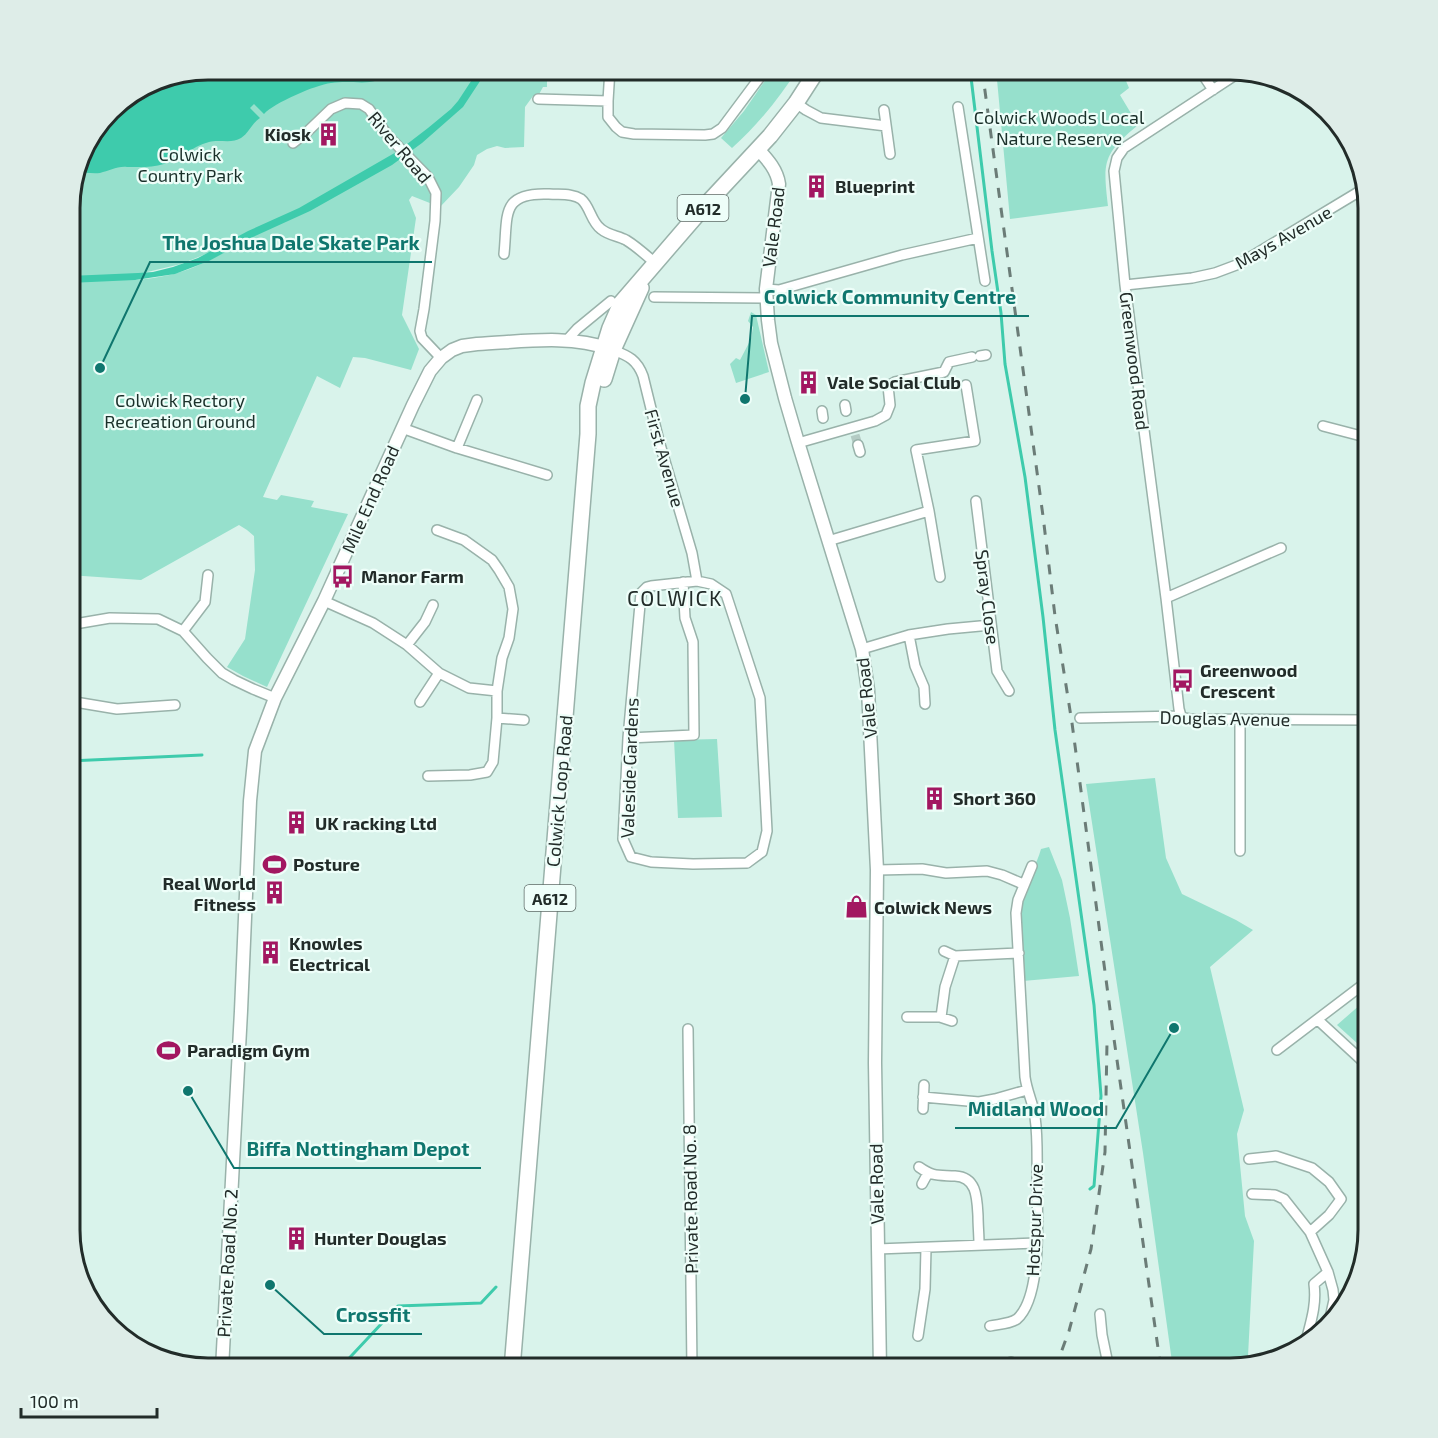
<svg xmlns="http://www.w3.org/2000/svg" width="1438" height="1438" viewBox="0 0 1438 1438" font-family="'Exo 2',sans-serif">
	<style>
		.green { fill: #96e0cc; fill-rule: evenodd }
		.water { fill: #3ecbac }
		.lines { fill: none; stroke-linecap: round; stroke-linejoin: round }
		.stream { stroke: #3ecbac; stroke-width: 3 }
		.minor-tunnel { stroke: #b4cbc4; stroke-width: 9; stroke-dasharray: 9 4.5; stroke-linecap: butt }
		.minor-casing { stroke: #99b2aa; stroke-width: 12 }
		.tertiary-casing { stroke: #99b2aa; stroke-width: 15 }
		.primary-casing { stroke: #99b2aa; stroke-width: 18 }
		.minor { stroke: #fff; stroke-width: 9 }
		.tertiary { stroke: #fff; stroke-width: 12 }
		.primary { stroke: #fff; stroke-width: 15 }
		.rail { stroke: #6b7c77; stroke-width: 3; stroke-dasharray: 10 10; stroke-linecap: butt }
		.labels { text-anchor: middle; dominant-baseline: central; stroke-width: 4.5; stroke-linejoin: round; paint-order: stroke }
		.shield { fill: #eefef9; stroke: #5f6b67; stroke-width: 1.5 }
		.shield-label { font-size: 16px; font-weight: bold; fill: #222c29 }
		.park-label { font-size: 18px; fill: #1a302a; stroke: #eefef9 }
		.poi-label { font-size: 18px; font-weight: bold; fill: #222c29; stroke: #eefef9; text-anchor: start }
		.street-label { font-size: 18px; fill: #222c29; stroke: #eefef9 }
		.quarter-label { font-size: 21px; letter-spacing: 1.5px; fill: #222c29; stroke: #eefef9 }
		.rim { fill: none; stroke: #222c29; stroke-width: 3 }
		.leader { fill: none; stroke: #0f766e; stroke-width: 2 }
		.callout-dot { fill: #0f766e; stroke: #eefef9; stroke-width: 2 }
		.callout-label { font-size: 20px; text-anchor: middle; font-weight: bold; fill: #0f766e; stroke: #eefef9; stroke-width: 4.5; stroke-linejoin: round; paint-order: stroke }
	</style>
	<rect width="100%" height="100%" fill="#d9f3eb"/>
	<path class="green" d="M207,69H554V75L547,76V87H543L538,96H533L525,107L524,147L505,148L497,146L487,149L477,155L474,165L459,187L440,207L412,196L409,200L416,218L402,315L419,349L411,370L365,358L353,357L340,388L317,376L263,497L277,500L281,495L314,501L311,507L348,514L267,687L243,676L227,667L245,639L255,570L254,536L247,530L239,525L141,580L69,575V198L83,146L116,104L155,79ZM241,243C236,247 228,251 221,254C190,271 170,277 135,280L143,273L181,264L211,252Z
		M773,69H798C780,97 757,126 732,148L721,138L744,111Z
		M996,69H1121L1129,88L1120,95L1138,125C1102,155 1103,162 1108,206L1010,219Z
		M751,312L756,315L769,372L736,383L730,364L736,358L740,360L751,339L753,327L748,321Z
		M717,739L722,817L678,818L674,740Z
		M1155,778L1166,858L1182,894L1236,920L1253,930L1210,967L1244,1110L1237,1134L1245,1216L1254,1241L1248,1356V1366L1231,1369H1173L1143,1153L1086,784Z
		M1049,847L1062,880L1070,918L1079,976L1023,981C1022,953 1016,921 1024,893C1028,878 1037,864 1041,849Z
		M1369,997V1054L1337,1025Z"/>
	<path class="water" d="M207,69H397C371,90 359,79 331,83C315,85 274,103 264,114L254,104L250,108L260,118C252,123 249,133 241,138C232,144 219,139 209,142C192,146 180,160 164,164C152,168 138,167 127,167C117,166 109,171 100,173C92,174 84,172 76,172L83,146L116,104L155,79Z
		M479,69H488L463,107L422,143L392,165L310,211L253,237L209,261L175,274L135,280L69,283V276L138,273L153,272L173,267L198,258L248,231L299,208L398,151L428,128L451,109L458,101Z"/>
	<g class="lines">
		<path class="stream" d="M970,69L992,251L1001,313L1005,364L1025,477L1043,617L1055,730L1094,1005L1101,1096L1094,1186L1090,1189
			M69,761L202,755
			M339,1369L398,1306L481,1303L496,1287"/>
		<path class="minor-tunnel" d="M855,435L858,445"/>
		<defs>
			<path id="minor" d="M610,69L608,101V117L616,127L622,132L634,134L705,135L713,134L722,128L766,69
				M1199,69L1213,90
				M538,99L608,101
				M796,103L806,110L821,118L886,126
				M958,107L985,281
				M884,110L890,154
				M293,143L307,132L331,109L345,103L361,104L369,109L388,136L428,177L436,193L435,221L424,309L420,331L422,338L441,358
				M504,254C508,215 500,192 549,194C560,195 572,193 581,199C590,206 591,222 601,229C608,235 618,236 626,240C636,246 646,255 655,263
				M1125,285L1192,278L1215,273L1239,264L1365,188
				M766,289L779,290L902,255L978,238
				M654,297L766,298
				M567,340L577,329L611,301
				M613,350C629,356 637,360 643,376L659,441L692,553L697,581
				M980,356L986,355
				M845,405L846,411
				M822,411L823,418
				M1323,426L1369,438
				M402,428L457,448L547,475
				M798,443L875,421L886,415L890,405L888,386L895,382L944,372L949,362L972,357
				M858,445L860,452
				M457,448L477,400
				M976,501L997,671L1009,691
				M929,511L940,577
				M828,541L929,511L916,450L975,441L966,385
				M697,581L711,584L726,594L760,698L767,831L762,852L747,863L693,864L651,862L631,857L623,839L628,738L641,593L647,587L651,586Z
				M1166,598L1281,548
				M324,601L373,623L407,645L439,673L469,688L497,691
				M69,625L110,618L158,619L183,631L207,658L222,673L234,680L253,689L275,698
				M183,631L205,602L208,575
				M909,635L915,666L924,687L925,704
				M407,645L425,622L433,605
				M862,649L909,635L948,629L991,625
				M69,701L117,709L175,705
				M420,702L439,673
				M1181,716L1179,709L1166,598L1125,285L1114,171L1117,158L1124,148L1243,70
				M497,718L524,720
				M1080,718L1181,716L1184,718L1190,719L1369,720
				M628,738L694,735L693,642L685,618L683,582
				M428,776L470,775L487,772L493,762L497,718V691L502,658L509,638L513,609L509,587L499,570L492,560L464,540L437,530
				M1240,851V720
				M877,870L922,869L946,873L987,871L1002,875L1023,884
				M944,951L955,956L1019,953
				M907,1017H940L952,1021
				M941,1017L945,987L955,956
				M1318,1020L1369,1067
				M688,1029L692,1369
				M1277,1050L1369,980
				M923,1097L979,1102L995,1099L1027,1090
				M923,1109L924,1085
				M1249,1159L1276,1156L1312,1168L1329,1182L1341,1199L1329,1215L1310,1232
				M919,1167C933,1177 938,1175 955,1176C977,1177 977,1198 978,1216C978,1225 979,1235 979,1244
				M922,1184L928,1173
				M1252,1194L1275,1195L1284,1199L1310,1232L1328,1272L1333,1290L1334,1300L1328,1327
				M877,1249L1037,1243
				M1100,1314L1102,1335L1109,1369
				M990,1326C999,1324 1010,1324 1017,1319C1043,1296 1037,1214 1037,1181C1037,1160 1038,1138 1035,1117C1033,1102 1027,1092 1025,1077L1016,913L1018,900L1032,866
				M918,1336L925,1289L926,1248
				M1305,1345C1310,1324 1317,1306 1314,1284L1328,1272
				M1011,1362V1369"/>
			<path id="tertiary" d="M758,149C768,160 777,170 779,184L766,289L768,320L771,343L785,398L797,439L862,649L868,690L877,870L875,1063L880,1369
				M222,1369L241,1011L250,801L255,751L275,698L324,601L413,405L430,371L441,358L452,350L462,346L477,344C521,342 568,334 610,349"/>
			<path id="primary" d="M604,379L613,350L641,288
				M512,1369L588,434V406L593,383L610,328L621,303L702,209L770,136L796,103L818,69"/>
		</defs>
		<use href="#minor" class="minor-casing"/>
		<use href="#tertiary" class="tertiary-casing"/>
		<use href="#primary" class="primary-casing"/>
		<use href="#minor" class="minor"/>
		<use href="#tertiary" class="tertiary"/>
		<use href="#primary" class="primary"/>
		<path class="rail" d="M982,69L1043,516L1055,616L1072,723L1113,1032L1161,1369
			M1055,1369L1069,1331L1091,1249L1105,1152L1107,1042"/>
	</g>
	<defs>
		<symbol id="building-bare" viewBox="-9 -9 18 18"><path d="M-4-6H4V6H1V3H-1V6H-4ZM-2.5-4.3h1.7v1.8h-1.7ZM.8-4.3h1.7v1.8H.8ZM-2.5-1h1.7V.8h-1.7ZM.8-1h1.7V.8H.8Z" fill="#a21761" stroke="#eefef9" stroke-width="2.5" paint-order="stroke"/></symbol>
		<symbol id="bus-bare" viewBox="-9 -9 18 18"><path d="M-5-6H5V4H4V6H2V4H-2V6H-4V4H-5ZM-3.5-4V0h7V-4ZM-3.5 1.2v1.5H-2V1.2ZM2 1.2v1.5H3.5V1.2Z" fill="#a21761" stroke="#eefef9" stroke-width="2.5" paint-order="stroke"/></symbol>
		<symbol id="stadium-bare" viewBox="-9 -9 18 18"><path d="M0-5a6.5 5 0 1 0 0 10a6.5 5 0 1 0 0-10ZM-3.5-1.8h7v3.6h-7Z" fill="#a21761" stroke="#eefef9" stroke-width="2.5" paint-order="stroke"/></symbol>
		<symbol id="shop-bare" viewBox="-9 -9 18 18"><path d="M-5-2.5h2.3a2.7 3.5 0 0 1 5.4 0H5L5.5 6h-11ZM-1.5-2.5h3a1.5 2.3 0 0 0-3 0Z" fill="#a21761" stroke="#eefef9" stroke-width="2.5" paint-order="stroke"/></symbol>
	</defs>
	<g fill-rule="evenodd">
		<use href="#building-bare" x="312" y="118" width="33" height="33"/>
		<use href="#building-bare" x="800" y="170" width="33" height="33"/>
		<use href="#building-bare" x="792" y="366" width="33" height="33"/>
		<use href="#bus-bare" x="326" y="560" width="33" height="33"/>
		<use href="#bus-bare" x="1166" y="664" width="33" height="33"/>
		<use href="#building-bare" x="918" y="782" width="33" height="33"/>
		<use href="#building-bare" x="280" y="806" width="33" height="33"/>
		<use href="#stadium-bare" x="258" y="848" width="33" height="33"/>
		<use href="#building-bare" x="258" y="876" width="33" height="33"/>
		<use href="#shop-bare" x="840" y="890" width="33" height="33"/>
		<use href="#building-bare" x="254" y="936" width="33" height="33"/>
		<use href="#stadium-bare" x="152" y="1034" width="33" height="33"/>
		<use href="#building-bare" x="280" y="1222" width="33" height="33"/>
	</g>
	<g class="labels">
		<g class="shield">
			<rect x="677.5" y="195" width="51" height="26" rx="4.5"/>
			<rect x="524.5" y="885" width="51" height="26" rx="4.5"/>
		</g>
		<g class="shield-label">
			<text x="703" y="208">A612</text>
			<text x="550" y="898">A612</text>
		</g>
		<g class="park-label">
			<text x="1059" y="117">Colwick Woods Local<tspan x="1059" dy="21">Nature Reserve</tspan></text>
			<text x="190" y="154">Colwick<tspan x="190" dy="21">Country Park</tspan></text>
			<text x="180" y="400">Colwick Rectory<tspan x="180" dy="21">Recreation Ground</tspan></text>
		</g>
		<g class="poi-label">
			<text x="311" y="134" text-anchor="end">Kiosk</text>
			<text x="835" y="186">Blueprint</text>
			<text x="827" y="382">Vale Social Club</text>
			<text x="361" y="576">Manor Farm</text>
			<text x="1200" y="670">Greenwood<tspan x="1200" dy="21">Crescent</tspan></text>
			<text x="953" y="798">Short 360</text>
			<text x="315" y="823">UK racking Ltd</text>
			<text x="293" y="864">Posture</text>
			<text x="256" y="883" text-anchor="end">Real World<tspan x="256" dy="21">Fitness</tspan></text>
			<text x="874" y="907">Colwick News</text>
			<text x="289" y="943">Knowles<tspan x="289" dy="21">Electrical</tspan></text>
			<text x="187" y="1050">Paradigm Gym</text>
			<text x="314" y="1238">Hunter Douglas</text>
		</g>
		<g class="street-label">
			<text transform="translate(400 147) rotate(50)">River Road</text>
			<text transform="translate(773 227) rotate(-83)">Vale Road</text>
			<text transform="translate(1283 237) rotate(-30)">Mays Avenue</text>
			<text transform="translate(1135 361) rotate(83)">Greenwood Road</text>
			<text transform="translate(665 458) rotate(74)">First Avenue</text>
			<text transform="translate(370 499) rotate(-66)">Mile End Road</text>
			<text transform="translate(988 597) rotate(83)">Spray Close</text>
			<text transform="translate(866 698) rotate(-96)">Vale Road</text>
			<text transform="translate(1225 718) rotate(1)">Douglas Avenue</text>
			<text transform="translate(629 768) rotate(-88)">Valeside Gardens</text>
			<text transform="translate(559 791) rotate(-85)">Colwick Loop Road</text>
			<text transform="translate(876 1184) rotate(-91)">Vale Road</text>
			<text transform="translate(690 1199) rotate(-91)">Private Road No. 8</text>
			<text transform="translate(1034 1220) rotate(-88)">Hotspur Drive</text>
			<text transform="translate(227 1263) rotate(-87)">Private Road No. 2</text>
		</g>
		<g class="quarter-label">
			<text x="675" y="597">COLWICK</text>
		</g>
	</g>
	<path d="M0 0H1438V1438H0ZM208 80H1230A128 128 0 0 1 1358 208V1230A128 128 0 0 1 1230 1358H208A128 128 0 0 1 80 1230V208A128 128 0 0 1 208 80Z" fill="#deede8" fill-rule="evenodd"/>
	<path class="rim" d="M208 80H1230A128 128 0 0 1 1358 208V1230A128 128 0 0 1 1230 1358H208A128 128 0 0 1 80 1230V208A128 128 0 0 1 208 80Z"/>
	<path class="leader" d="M100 368L150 262H432M745 399L752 316H1029M1174 1028L1116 1128H955M188 1091L234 1168H481M270 1285L324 1334H422"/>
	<g class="callout-dot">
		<circle cx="100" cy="368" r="6"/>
		<circle cx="745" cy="399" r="6"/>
		<circle cx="1174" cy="1028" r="6"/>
		<circle cx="188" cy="1091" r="6"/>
		<circle cx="270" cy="1285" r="6"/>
	</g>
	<g class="callout-label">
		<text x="291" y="250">The Joshua Dale Skate Park</text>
		<text x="890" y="304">Colwick Community Centre</text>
		<text x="1036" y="1116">Midland Wood</text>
		<text x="358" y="1156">Biffa Nottingham Depot</text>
		<text x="373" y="1322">Crossfit</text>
	</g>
	<path d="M21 1408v9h136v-9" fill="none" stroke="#222c29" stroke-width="3"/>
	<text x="30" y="1408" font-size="18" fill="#222c29" stroke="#eefef9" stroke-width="4.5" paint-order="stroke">100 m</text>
</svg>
